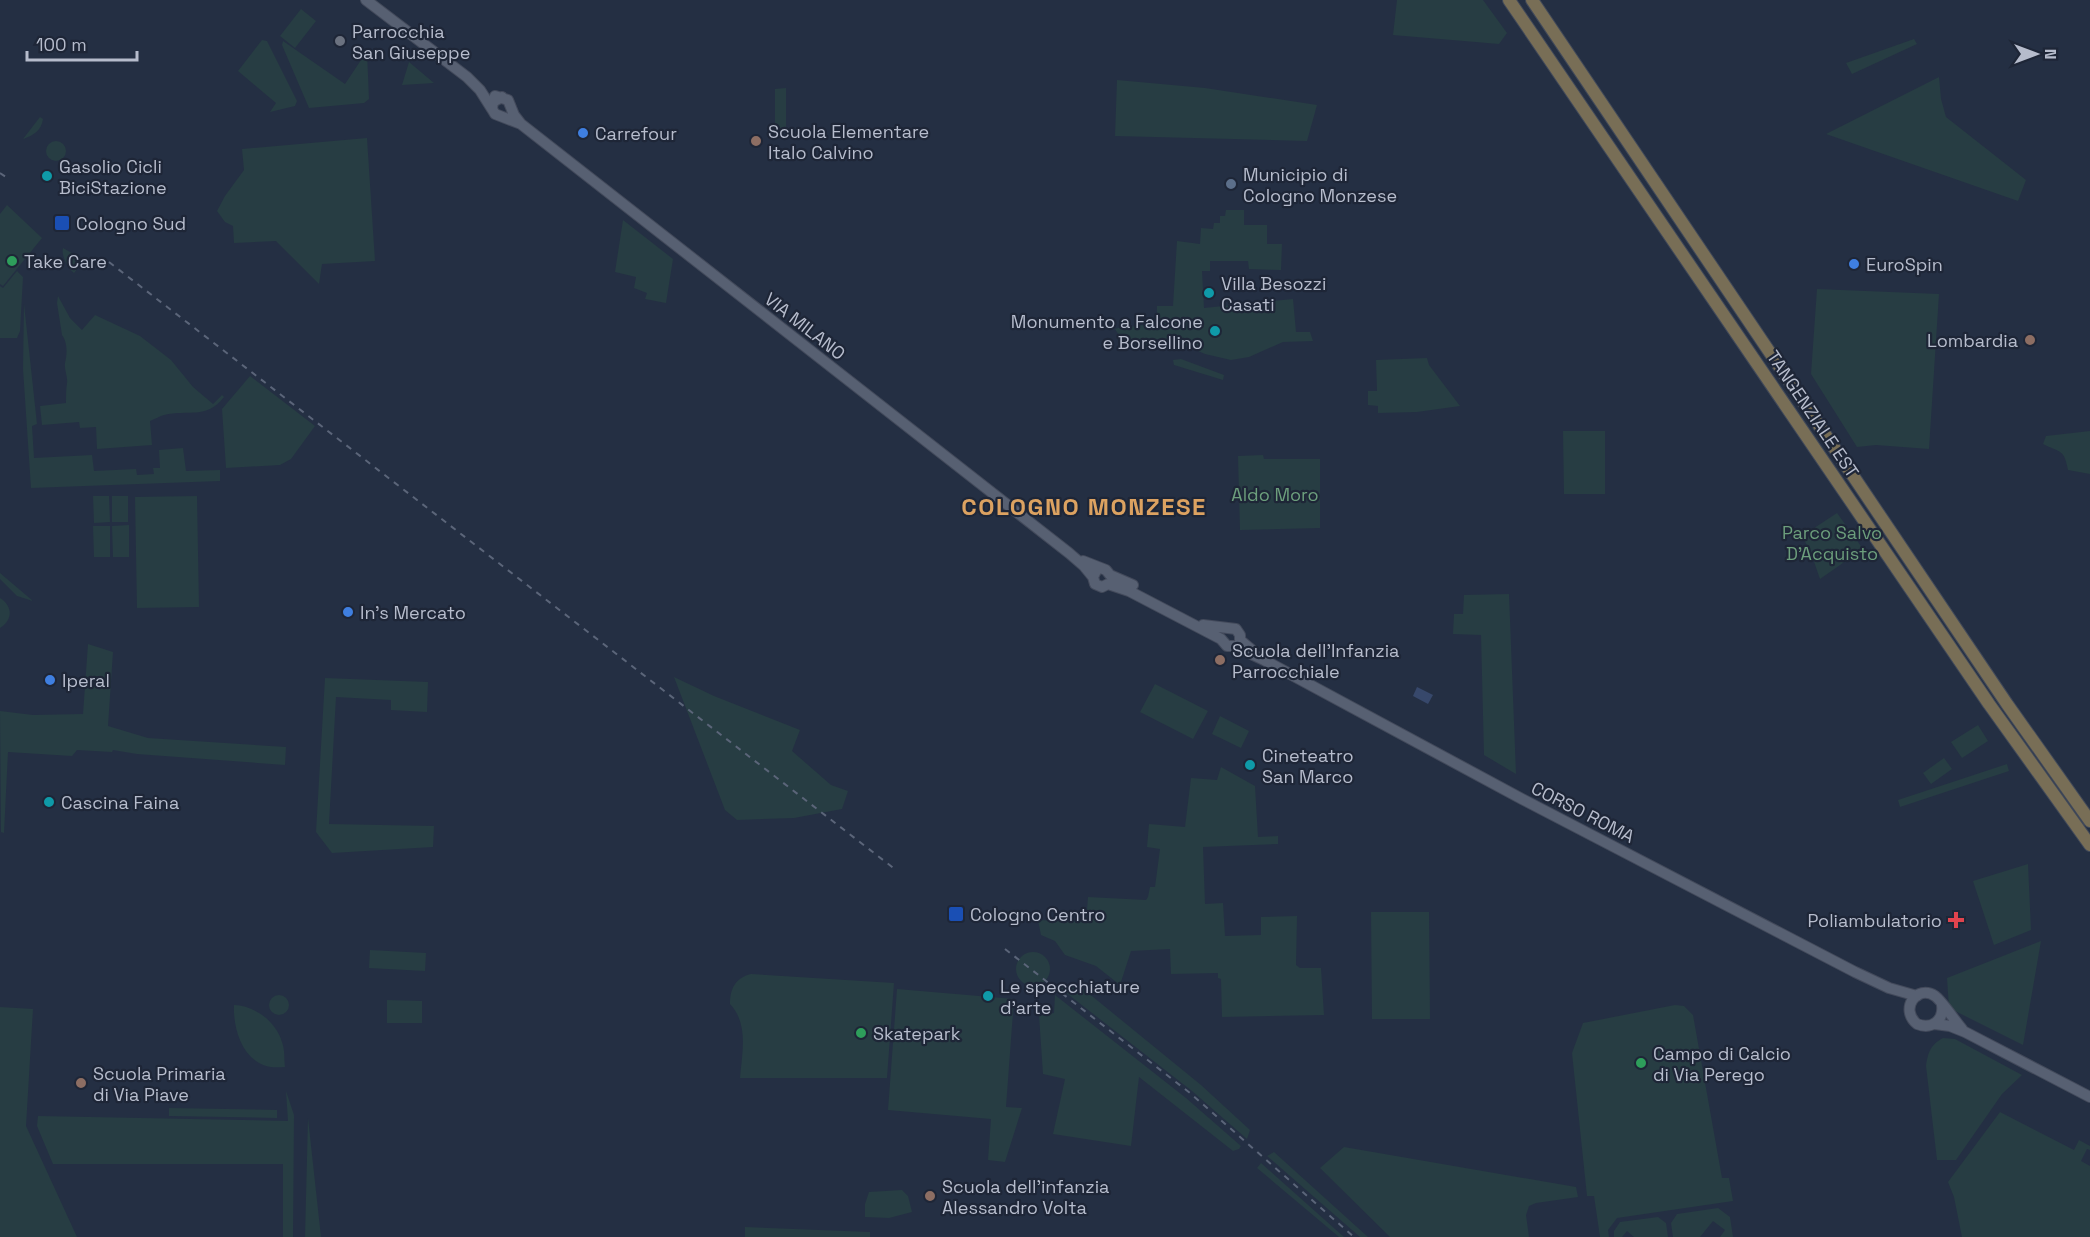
<svg xmlns="http://www.w3.org/2000/svg" width="2090" height="1237" viewBox="0 0 2090 1237" font-family="'Space Grotesk',sans-serif">
	<style>
		.green { fill: #273d43 }
		.water { fill: #37486b }
		.lines { fill: none; stroke-linecap: round; stroke-linejoin: round }
		.major-casing { stroke: #434a5b; stroke-width: 12 }
		.highway-casing { stroke: #414959; stroke-width: 14 }
		.major { stroke: #576072; stroke-width: 10 }
		.highway { stroke: #786e56; stroke-width: 12 }
		.rail { stroke: #5b6579; stroke-width: 2; stroke-dasharray: 6 6; stroke-linecap: butt }
		.worship-dot { fill: #6b7280; stroke: #1e2637; stroke-width: 2 }
		.shop-dot { fill: #3f7fe0; stroke: #1e2637; stroke-width: 2 }
		.education-dot { fill: #8d6e63; stroke: #1e2637; stroke-width: 2 }
		.culture-dot { fill: #0f9aa8; stroke: #1e2637; stroke-width: 2 }
		.service-dot { fill: #5c6f8a; stroke: #1e2637; stroke-width: 2 }
		.transit-dot { fill: #1a4fb4; stroke: #1e2637; stroke-width: 2 }
		.leisure-dot { fill: #2e9e5b; stroke: #1e2637; stroke-width: 2 }
		.health-dot { fill: #e0444e; stroke: #1e2637; stroke-width: 2 }
		.labels { text-anchor: middle; dominant-baseline: central; stroke-width: 4.5; stroke-linejoin: round; paint-order: stroke }
		.poi-label { font-size: 18px; fill: #b6bccc; stroke: #1e2637; text-anchor: start }
		.street-label { font-size: 18px; fill: #b6bccc; stroke: #1e2637 }
		.park-label { font-size: 18px; fill: #6c9e7c; stroke: #1e2637 }
		.district-label { font-size: 24px; font-weight: bold; letter-spacing: 1.5px; fill: #dca261; stroke: #1e2637 }
	</style>
	<rect width="100%" height="100%" fill="#242f43"/>
	<path class="green" d="M1397,0H1483L1507,33L1499,44L1393,35Z
		M301,9L316,21L295,48L280,36Z
		M1914,39L1917,44L1852,74L1846,63Z
		M262,40L267,41L297,101L295,106L270,112L276,103L238,71Z
		M283,41L345,84L367,51L369,99L364,103L309,108L282,45Z
		M409,62L434,83L402,85Z
		M1939,77L1941,99L1946,117L2026,180L2018,201L1826,134Z
		M1117,80L1205,88L1317,105L1307,141L1115,136Z
		M786,88V129H775V89Z
		M40,117L43,119C41,131 34,135 23,139Z
		M367,138L375,261L322,264L319,284L276,241L234,243L233,226L225,222L217,211L225,196L244,170L242,149Z
		M46 151a10 10 0 1 1 20 0a10 10 0 1 1-20 0Z
		M7,205L42,238L3,286L0,284V214Z
		M1226,210H1244V225H1267V244H1282L1281,270L1249,269L1248,261H1210V271H1202L1204,308L1293,299L1296,332H1310L1313,341L1283,342L1249,357L1231,360L1205,354L1180,343V339H1147V345C1134,343 1122,342 1115,329L1118,328C1123,329 1138,325 1145,325L1146,319L1157,318V306H1173L1177,241L1200,244L1201,228L1213,229L1214,223H1220V216H1225Z
		M623,220L673,259L666,303L645,299L647,293L634,288L636,277L615,272Z
		M63,248L84,260L74,273C67,267 61,255 63,248Z
		M17,271L23,277L20,331L17,338H0V286L3,288Z
		M1817,289L1939,294L1929,449L1876,445L1857,447L1811,374Z
		M58,296L70,318L82,330L95,315L140,336L171,360L193,387L213,404L222,395L224,397C206,420 188,409 164,415C160,416 155,419 150,421L152,445L97,449L96,427L80,428L79,422L42,425L40,406L66,403C66,396 66,390 67,383C68,377 64,370 65,363C67,355 68,343 62,335L57,303Z
		M24,304L37,424L32,426L34,458L92,455L94,471L136,469L137,475L154,474L153,468H160L159,450L183,448L186,471L220,470V481L31,488L23,369Z
		M1427,358L1429,365L1460,406L1417,412L1378,413V406L1368,405V391H1377L1376,360Z
		M1181,359L1224,375L1223,380L1174,365L1173,360Z
		M250,376L315,426L291,459L280,465L226,468L222,409Z
		M1563,431H1605V494H1564Z
		M2090,431V474L2068,470C2064,448 2060,453 2043,444L2046,436Z
		M1263,455L1264,459H1320V528L1240,530L1238,456Z
		M93,496H109L110,522L94,523Z
		M112,496H128V522H112Z
		M197,496L199,607L137,608L135,497Z
		M1837,513L1863,549L1820,579L1811,553L1802,536Z
		M129,525V557H113L112,526Z
		M93,526H110V557H94Z
		M0,573L33,601L17,596L0,579Z
		M1509,594L1516,774L1484,755L1481,635L1453,634L1454,614H1463L1464,595Z
		M0,598C13,606 13,620 0,628Z
		M88,644L113,652L108,726L148,738L286,747L285,765L137,754L113,750L112,752L77,750L72,756L8,752L4,833L1,832L0,711L33,715L83,714Z
		M674,677L714,696L800,730L792,751L831,785L848,791L842,809L794,818L737,820L725,810Z
		M325,678L428,682L427,712L391,710V700L336,697L329,824L434,826L433,847L332,853L316,832Z
		M1155,684L1208,711L1193,739L1140,712Z
		M1220,716L1249,731L1241,748L1212,734Z
		M1978,725L1988,741L1962,758L1951,742Z
		M1944,758L1952,769L1931,784L1923,773Z
		M2007,764L2009,771L1900,807L1898,800Z
		M1221,767L1255,786L1258,837L1278,836V844L1203,847L1205,904L1223,903L1225,936L1261,935V917L1297,916L1296,965L1300,968H1321L1324,1015L1222,1017L1221,979L1218,978V973L1171,974L1170,949L1131,951L1120,985L1096,966L1065,955L1055,941L1041,935L1038,920L1086,922L1088,897L1146,900L1148,897L1150,887H1155L1160,849L1147,847L1149,824L1185,827L1191,778L1217,780Z
		M2028,864L2031,930L1994,945L1973,881Z
		M1371,912H1429L1430,1019H1372Z
		M2041,941L2023,1045L1949,1008L1947,978Z
		M370,950L426,953L425,971L369,968Z
		M1016 969a17 17 0 1 1 34 0a17 17 0 1 1-34 0Z
		M751,974L894,983L887,1078H740C742,1053 749,1024 730,1004C730,989 735,978 751,974Z
		M1076,983L1201,1085L1250,1130L1247,1139L1192,1091L1060,988Z
		M897,989L1014,999L1006,1107L1022,1108L1005,1162L988,1160L991,1119L888,1110Z
		M269 1005a10 10 0 1 1 20 0a10 10 0 1 1-20 0Z
		M1055,995L1186,1098L1241,1146L1239,1149L1233,1151L1139,1077L1131,1146L1053,1134L1065,1079L1043,1074L1039,1015L1054,1013Z
		M387,1000L422,1001V1023H387Z
		M234,1005C256,1006 276,1022 282,1042C285,1050 284,1059 285,1067C279,1067 272,1068 266,1066C241,1058 233,1027 234,1005Z
		M1675,1005L1684,1006L1693,1015L1722,1178H1729L1733,1201L1617,1218L1608,1230L1609,1237H1600L1594,1196H1587L1572,1053L1583,1023Z
		M0,1007L33,1009L26,1126L77,1237H0Z
		M1943,1038L1955,1039L2022,1075L2002,1094L1956,1160H1937L1926,1066C1928,1053 1930,1045 1943,1038Z
		M286,1091L294,1115L293,1237H283V1164H53L37,1126L38,1116L288,1121Z
		M169,1108L277,1110V1118L169,1116Z
		M2000,1112L2074,1150L2079,1140L2090,1146V1150L2087,1149L2081,1161L2090,1166V1237H1962L1954,1197L1948,1182Z
		M308,1118L321,1237H305Z
		M1344,1147L1576,1187L1578,1197L1536,1203L1529,1206L1526,1215L1529,1237H1390L1320,1168Z
		M1274,1152L1368,1237H1360L1267,1156Z
		M1261,1163L1344,1237H1339L1257,1168Z
		M902,1190L908,1196L912,1212L889,1218L865,1217V1204L869,1192Z
		M1718,1208L1730,1217L1733,1237H1720L1725,1230L1713,1221L1700,1237H1673L1671,1223L1677,1214Z
		M1658,1217L1666,1223L1668,1237H1634L1627,1231L1622,1237H1614V1231L1620,1222Z
		M745,1227L870,1232V1237H745Z"/>
	<path class="water" d="M1417,687L1433,695L1428,704L1413,696Z"/>
	<g class="lines">
		<defs>
			<path id="major" d="M366,0L467,77L480,90L492,109
				M495,96L508,100L514,115L521,124
				M502,97L493,102L492,109L495,114L521,124L1069,553L1084,566L1093,577
				M1083,561L1106,570L1110,575L1133,585
				M1096,571L1093,577L1095,584L1102,587L1108,584
				M1108,584L1129,591L1221,639L1227,646H1234L1264,660L1522,799L1855,972L1889,988L1917,996
				M1203,625L1236,629L1240,635V640L1252,650
				M1942,1005C1944,1020 1932,1030 1917,1024C1899,1009 1917,984 1935,996C1942,1001 1955,1021 1962,1029
				M1935,1024L1950,1026L1965,1032L2090,1097"/>
			<path id="highway" d="M1509,0L1989,704L2090,845
				M1532,0L2007,704L2090,821"/>
		</defs>
		<use href="#major" class="major-casing"/>
		<use href="#highway" class="highway-casing"/>
		<use href="#major" class="major"/>
		<use href="#highway" class="highway"/>
		<path class="rail" d="M0,173L6,177
			M109,262L896,870
			M1005,949L1190,1093L1354,1237"/>
	</g>
	<circle class="worship-dot" cx="340" cy="41" r="6"/>
	<g class="shop-dot">
		<circle cx="583" cy="133" r="6"/>
		<circle cx="1854" cy="264" r="6"/>
		<circle cx="348" cy="612" r="6"/>
		<circle cx="50" cy="680" r="6"/>
	</g>
	<g class="education-dot">
		<circle cx="756" cy="141" r="6"/>
		<circle cx="2030" cy="340" r="6"/>
		<circle cx="1220" cy="660" r="6"/>
		<circle cx="81" cy="1083" r="6"/>
		<circle cx="930" cy="1196" r="6"/>
	</g>
	<g class="culture-dot">
		<circle cx="47" cy="176" r="6"/>
		<circle cx="1209" cy="293" r="6"/>
		<circle cx="1215" cy="331" r="6"/>
		<circle cx="1250" cy="765" r="6"/>
		<circle cx="49" cy="802" r="6"/>
		<circle cx="988" cy="996" r="6"/>
	</g>
	<circle class="service-dot" cx="1231" cy="184" r="6"/>
	<g class="transit-dot">
		<rect x="54" y="215" width="16" height="16" rx="3"/>
		<rect x="948" y="906" width="16" height="16" rx="3"/>
	</g>
	<g class="leisure-dot">
		<circle cx="12" cy="261" r="6"/>
		<circle cx="861" cy="1033" r="6"/>
		<circle cx="1641" cy="1063" r="6"/>
	</g>
	<path class="health-dot" d="M1953 911h6v6h6v6h-6v6h-6v-6h-6v-6h6z"/>
	<g class="labels">
		<g class="poi-label">
			<text x="352" y="31">Parrocchia<tspan x="352" dy="21">San Giuseppe</tspan></text>
			<text x="768" y="131">Scuola Elementare<tspan x="768" dy="21">Italo Calvino</tspan></text>
			<text x="595" y="133">Carrefour</text>
			<text x="59" y="166">Gasolio Cicli<tspan x="59" dy="21">BiciStazione</tspan></text>
			<text x="1243" y="174">Municipio di<tspan x="1243" dy="21">Cologno Monzese</tspan></text>
			<text x="76" y="223">Cologno Sud</text>
			<text x="24" y="261">Take Care</text>
			<text x="1866" y="264">EuroSpin</text>
			<text x="1221" y="283">Villa Besozzi<tspan x="1221" dy="21">Casati</tspan></text>
			<text x="1203" y="321" text-anchor="end">Monumento a Falcone<tspan x="1203" dy="21">e Borsellino</tspan></text>
			<text x="2018" y="340" text-anchor="end">Lombardia</text>
			<text x="360" y="612">In's Mercato</text>
			<text x="1232" y="650">Scuola dell'Infanzia<tspan x="1232" dy="21">Parrocchiale</tspan></text>
			<text x="62" y="680">Iperal</text>
			<text x="1262" y="755">Cineteatro<tspan x="1262" dy="21">San Marco</tspan></text>
			<text x="61" y="802">Cascina Faina</text>
			<text x="970" y="914">Cologno Centro</text>
			<text x="1942" y="920" text-anchor="end">Poliambulatorio</text>
			<text x="1000" y="986">Le specchiature<tspan x="1000" dy="21">d'arte</tspan></text>
			<text x="873" y="1033">Skatepark</text>
			<text x="1653" y="1053">Campo di Calcio<tspan x="1653" dy="21">di Via Perego</tspan></text>
			<text x="93" y="1073">Scuola Primaria<tspan x="93" dy="21">di Via Piave</tspan></text>
			<text x="942" y="1186">Scuola dell’infanzia<tspan x="942" dy="21">Alessandro Volta</tspan></text>
		</g>
		<g class="street-label">
			<text transform="translate(805 326) rotate(38)">VIA MILANO</text>
			<text transform="translate(1813 414) rotate(56)">TANGENZIALE EST</text>
			<text transform="translate(1583 812) rotate(27)">CORSO ROMA</text>
		</g>
		<g class="park-label">
			<text x="1275" y="494">Aldo Moro</text>
			<text x="1832" y="532">Parco Salvo<tspan x="1832" dy="21">D'Acquisto</tspan></text>
		</g>
		<g class="district-label">
			<text x="1084" y="506">COLOGNO MONZESE</text>
		</g>
	</g>
	<g transform="translate(2036 54) rotate(90)" stroke="#1e2637" stroke-width="4.5" paint-order="stroke">
	<path d="M0-4.5L10 22L0 15L-10 22Z" fill="#b6bccc"/>
	<text y="-9" font-size="16" font-weight="bold" text-anchor="middle" fill="#b6bccc">N</text>
	</g>
	<path d="M27 51v9h110v-9" fill="none" stroke="#b6bccc" stroke-width="3"/>
	<text x="36" y="51" font-size="18" fill="#b6bccc" stroke="#1e2637" stroke-width="4.5" paint-order="stroke">100 m</text>
</svg>
